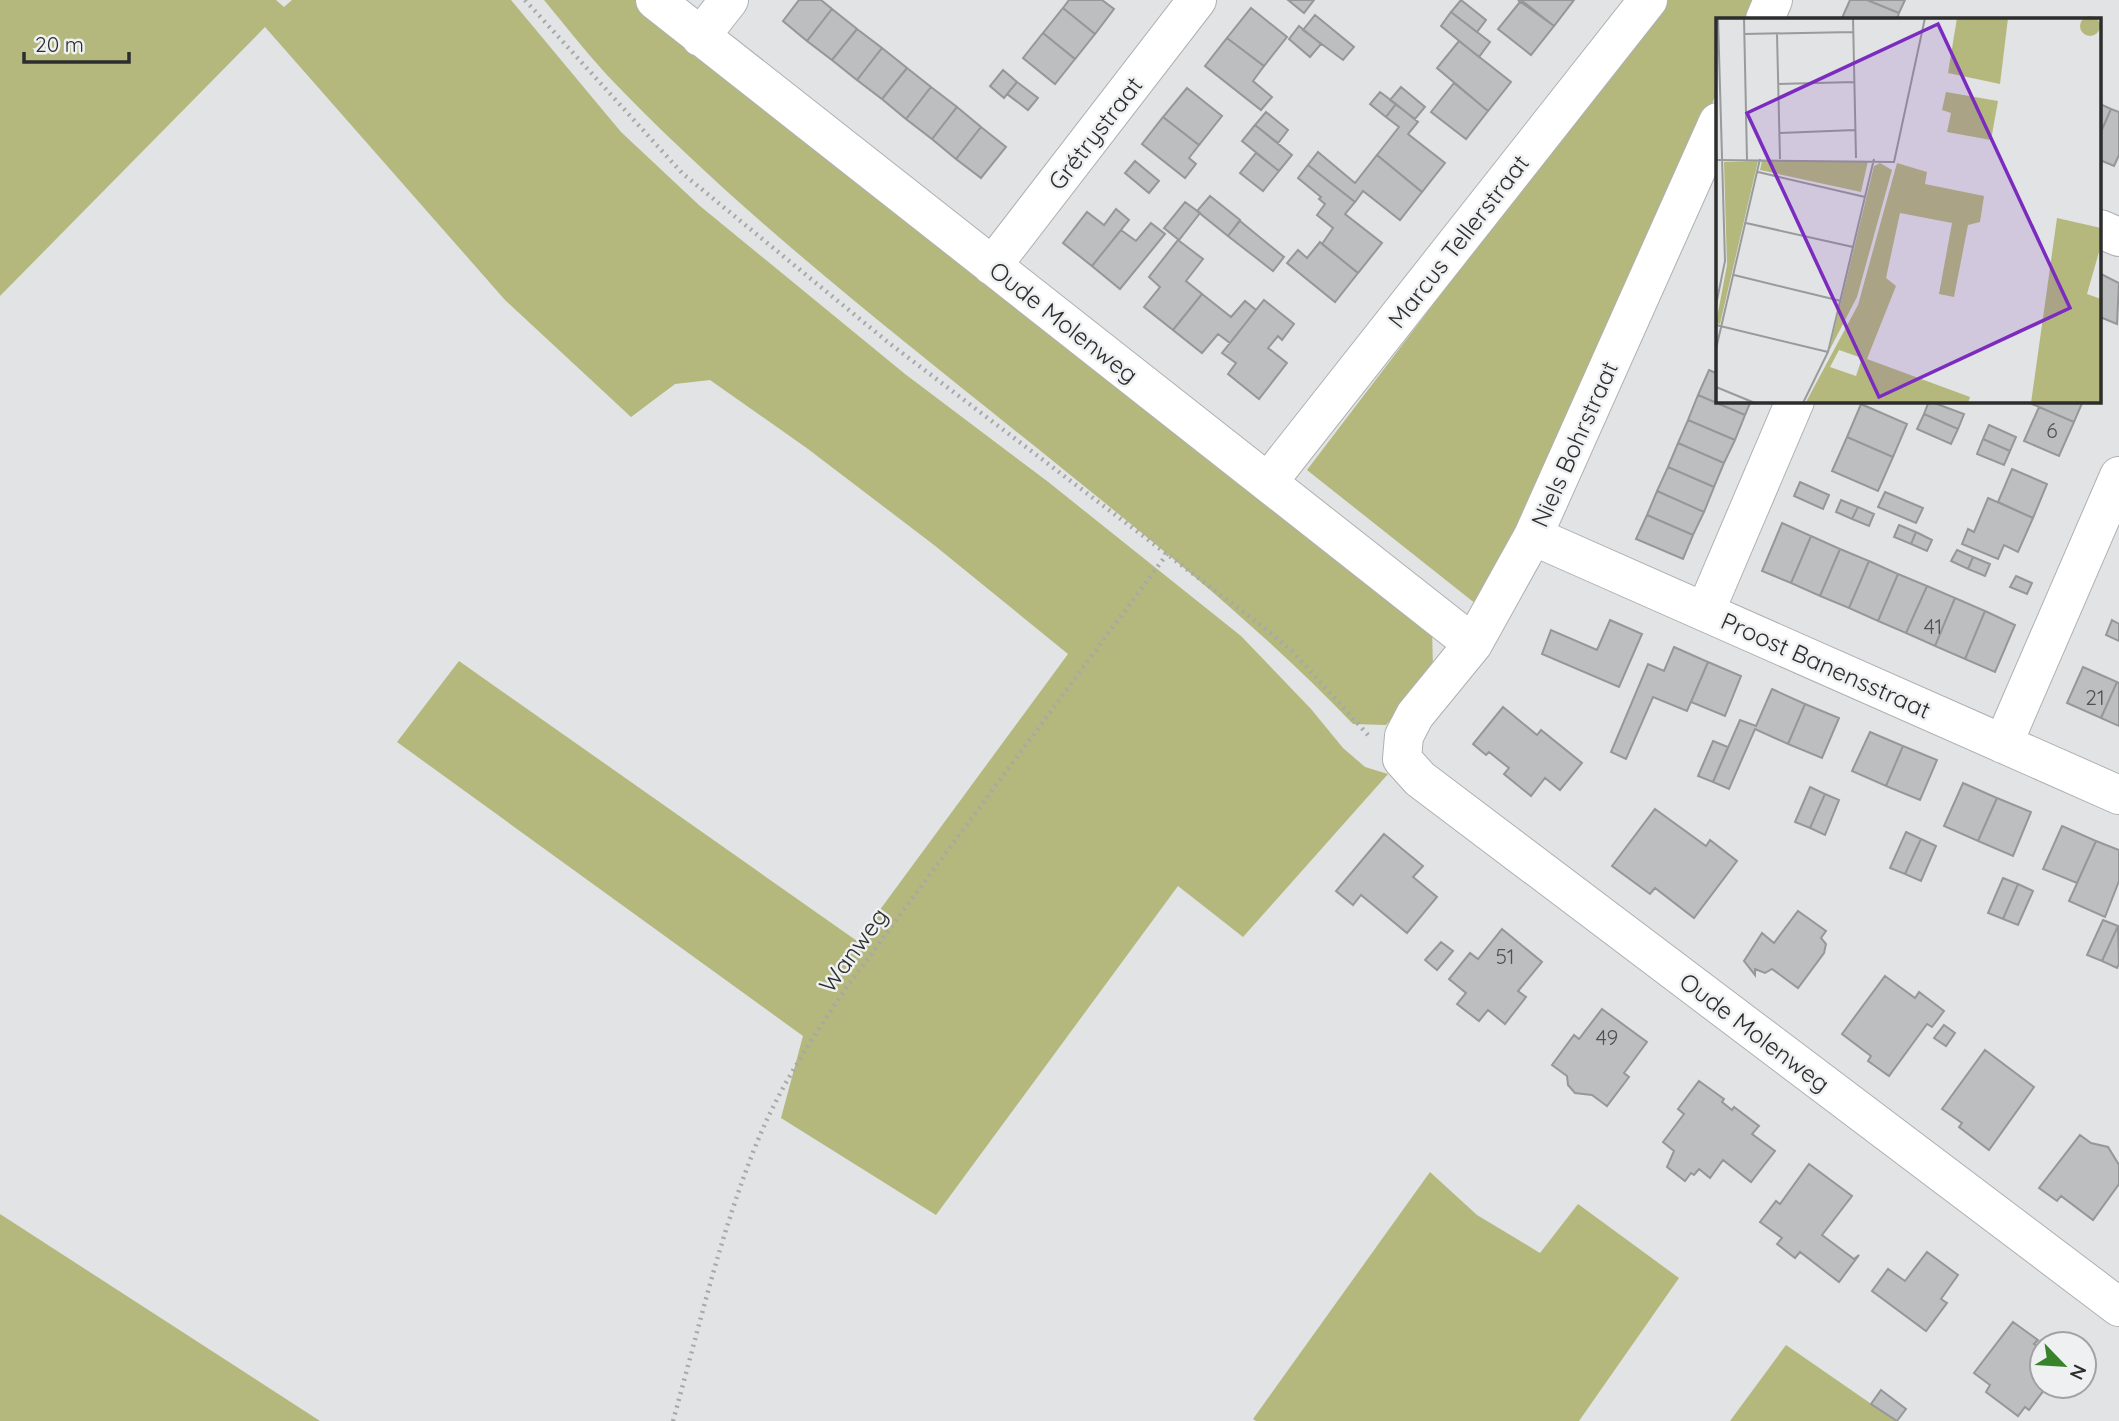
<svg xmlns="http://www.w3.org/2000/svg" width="2119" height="1421" viewBox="0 0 2119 1421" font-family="Quicksand,sans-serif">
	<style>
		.green { fill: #b4b87d }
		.building { fill: #bdbebf; stroke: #969798; stroke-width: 2 }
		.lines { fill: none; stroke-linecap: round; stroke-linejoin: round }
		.minor-casing { stroke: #afb0b2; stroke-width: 40 }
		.path { stroke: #a7a8a9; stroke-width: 4.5; stroke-dasharray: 2 5; stroke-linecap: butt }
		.minor { stroke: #fff; stroke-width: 38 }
		.labels { text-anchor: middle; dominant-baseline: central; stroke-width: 5; stroke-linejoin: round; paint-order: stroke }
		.number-label { font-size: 21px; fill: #505152 }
		.street-label { font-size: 24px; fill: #2c2d2d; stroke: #eff0f1 }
		.inset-road { fill: none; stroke: #999a9b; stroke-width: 2 }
		.view { fill: #7b2cbf; fill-opacity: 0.15; stroke: #7b2cbf; stroke-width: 3.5 }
		.inset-edge { fill: none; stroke: #2c2d2d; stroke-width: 3.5 }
	</style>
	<rect width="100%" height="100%" fill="#e1e3e4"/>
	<path class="green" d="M0,0H276L284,7L292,0H511L621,132L700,206L905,374L1047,481L1241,636L1311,709L1343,748L1365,767L1388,774L1243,937L1178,886L936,1215L781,1118L803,1036L397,742L459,661L857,941L1068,654L934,545L808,449L710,380L675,384L631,417L505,300L265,27L0,296Z
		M544,0H647L1432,628L1433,670L1386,725L1353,724C1267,634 1171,556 1074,478C915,349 749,224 607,75C585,51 565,25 544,0Z
		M1665,0H1758L1750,19H1718V90L1512,556L1476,604L1307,470Z
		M1430,1172L1477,1215L1540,1253L1578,1204L1679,1278L1579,1421H1256L1253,1419Z
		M0,1214L320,1421H0Z
		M1786,1345L1896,1421H1730Z"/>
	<path class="building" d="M799,0H821L832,9L807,41L783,21Z
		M1069,0H1102L1114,9L1095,34L1063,8Z
		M1288,0H1314L1304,13Z
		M1461,0L1486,20L1477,32L1451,12Z
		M1518,0L1554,26L1531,55L1498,29L1520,2Z
		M1521,0H1574L1554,26Z
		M1850,0H1867L1899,13L1897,19H1845L1842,18Z
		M1867,0H1905L1899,13Z
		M1063,8L1095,34L1075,59L1043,33Z
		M1251,8L1287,37L1264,66L1227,38Z
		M832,9L857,29L832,60L807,41Z
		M1451,12L1490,42L1479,57L1441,26Z
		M1315,15L1354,47L1343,60L1303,30Z
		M1299,26L1321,44L1310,57L1289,39Z
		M857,29L882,48L857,80L832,60Z
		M1043,33L1075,59L1055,84L1023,58Z
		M1227,38L1264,66L1253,81L1272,97L1261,110L1205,66Z
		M1459,41L1511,82L1488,111L1437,68Z
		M882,48L907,68L882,99L857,80Z
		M907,68L931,87L906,119L882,99Z
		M1003,70L1017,82L1004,98L990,86Z
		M1017,82L1038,98L1028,110L1007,94Z
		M1454,83L1488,111L1466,139L1431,112Z
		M931,87L957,107L932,139L906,119Z
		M1401,87L1425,107L1415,119L1390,100Z
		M1187,88L1222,116L1199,145L1163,117Z
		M1380,92L1396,104L1386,117L1370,104Z
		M1396,104L1418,122L1408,134L1445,163L1422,192L1377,155L1399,127L1386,117Z
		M2100,104L2111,109L2100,134Z
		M957,107L981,127L956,159L932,139Z
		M2111,109L2119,112V155L2114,166L2100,160V134Z
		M1266,112L1288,130L1278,143L1255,125Z
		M1163,117L1199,145L1189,158L1196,164L1185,178L1142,144Z
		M1255,125L1292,155L1279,171L1242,141Z
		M981,127L1006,147L981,178L956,159Z
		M1318,152L1355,183L1377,155L1422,192L1400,220L1363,191L1355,202L1308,165Z
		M1256,153L1279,171L1263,191L1240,173Z
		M1135,161L1159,181L1149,193L1125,173Z
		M1308,165L1355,202L1345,214L1382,243L1358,273L1322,244L1333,228L1317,215L1325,204L1319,199L1321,197L1298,178Z
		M1210,196L1240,220L1228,236L1197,211Z
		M1185,202L1200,213L1179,240L1164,228Z
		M1116,209L1129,220L1092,266L1063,243L1087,212L1104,225Z
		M1240,221L1284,257L1273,271L1228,236Z
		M1151,223L1165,234L1120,289L1092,266L1121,230L1136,241Z
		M1178,240L1203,259L1186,281L1202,294L1173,330L1144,307L1160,287L1149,277Z
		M1320,242L1358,273L1335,302L1287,263L1298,250L1307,258Z
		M2101,274L2119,283L2117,324L2100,317Z
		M1202,294L1231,317L1245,301L1256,310L1230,343L1218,334L1202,353L1173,330Z
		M1264,300L1294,324L1282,340L1278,336L1268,348L1287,363L1259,399L1228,374L1236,363L1222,353Z
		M1709,370L1718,374V401H1751L1745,415L1698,395Z
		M1698,395L1745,415L1735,440L1688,420Z
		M1929,401L1964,414L1958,429L1924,414Z
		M2025,401H2083L2074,422Z
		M1861,404L1907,424L1893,457L1847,437Z
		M2039,407L2074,422L2059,456L2024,441Z
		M1924,414L1958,429L1951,444L1917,429Z
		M1688,420L1735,440L1724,463L1678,443Z
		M1989,425L2016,437L2010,451L1983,439Z
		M1847,437L1893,457L1878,491L1832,471Z
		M1983,439L2010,451L2004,465L1977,454Z
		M1678,443L1724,463L1714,487L1668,467Z
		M1668,467L1714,487L1704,512L1657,491Z
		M2012,469L2047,484L2033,518L1998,502Z
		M1800,482L1829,495L1823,509L1794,496Z
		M1657,491L1704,512L1693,535L1647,515Z
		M1885,492L1923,508L1916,523L1878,507Z
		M1988,498L2033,518L2018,552L2004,545L1998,559L1962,544L1968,529L1974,532Z
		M1841,500L1858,507L1852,519L1836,512Z
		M1858,507L1874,514L1869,526L1852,519Z
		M1647,515L1693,535L1683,559L1636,539Z
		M1782,523L1811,536L1791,583L1762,571Z
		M1899,525L1916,532L1911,544L1894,537Z
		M1916,532L1932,540L1927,551L1911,544Z
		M1811,536L1840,549L1820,596L1791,583Z
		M1840,549L1869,561L1849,608L1820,596Z
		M1957,550L1973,557L1968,569L1951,561Z
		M1973,557L1990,564L1985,576L1968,569Z
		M1869,561L1898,574L1878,621L1849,608Z
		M1898,574L1927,586L1906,633L1878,621Z
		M2016,576L2032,583L2027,594L2010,587Z
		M1927,586L1955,598L1935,646L1906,633Z
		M1955,598L1985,611L1965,659L1935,646Z
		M1985,611L2015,625L1995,672L1965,659Z
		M1610,620L1642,634L1619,687L1542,654L1551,630L1597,650Z
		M2112,620L2119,624V641L2106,635Z
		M1674,647L1708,662L1687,711L1653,697L1626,759L1611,752L1648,664L1664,671Z
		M1708,662L1741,676L1725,716L1691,702Z
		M2083,667L2117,682L2101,718L2067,703Z
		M2117,682L2119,683V726L2101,718Z
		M1772,689L1805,704L1788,744L1755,729L1729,789L1713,782L1740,720L1756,726Z
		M1805,704L1839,718L1822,758L1788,744Z
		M1503,707L1537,735L1541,730L1582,763L1560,790L1545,778L1531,796L1504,774L1509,768L1489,752L1486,755L1473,744Z
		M1870,732L1903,746L1886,786L1852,771Z
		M1713,741L1728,747L1713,782L1698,776Z
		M1903,746L1937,760L1920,800L1886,786Z
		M1963,783L1997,798L1978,841L1944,826Z
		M1810,787L1825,794L1810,828L1795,822Z
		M1825,794L1839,800L1825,835L1810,828Z
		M1997,798L2031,812L2013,856L1978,841Z
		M1655,809L1706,846L1710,840L1737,861L1694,918L1655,888L1650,894L1612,866Z
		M2062,826L2096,841L2077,883L2043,869Z
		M1906,832L1921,839L1905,874L1890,868Z
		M1384,834L1423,866L1413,877L1437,897L1407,933L1361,895L1353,905L1336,891Z
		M1921,839L1936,846L1921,881L1905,874Z
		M2096,841L2119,850V881L2105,917L2069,901Z
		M2003,878L2018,884L2003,919L1988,913Z
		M2018,884L2033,891L2018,925L2003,919Z
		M1798,911L1826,931L1821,938L1826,944L1824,953L1798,988L1772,969L1765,973L1755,969V975L1744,961L1762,933L1774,943Z
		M2103,920L2118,926L2102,961L2087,955Z
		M2118,926L2119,964L2117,968L2102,961Z
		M1502,929L1542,962L1518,991L1526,997L1505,1024L1488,1010L1479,1021L1457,1004L1466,993L1449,979L1470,953L1478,959Z
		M1441,942L1453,951L1437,970L1425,960Z
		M1885,976L1915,998L1919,992L1944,1011L1932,1027L1927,1024L1889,1076L1868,1061L1871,1056L1842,1034Z
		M1602,1009L1647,1042L1624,1073L1629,1077L1607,1106L1592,1095L1575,1093L1568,1085L1567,1076L1552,1065L1574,1035L1579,1039Z
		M1944,1025L1955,1033L1946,1046L1934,1038Z
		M1985,1050L2034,1087L1989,1150L1959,1127L1962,1123L1942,1109Z
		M1699,1081L1724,1099L1722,1102L1732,1110L1734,1107L1759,1126L1752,1134L1775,1151L1751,1182L1723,1160L1710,1178L1699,1169L1694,1175L1691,1173L1685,1181L1667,1167L1674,1151L1663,1142L1684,1114L1678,1109Z
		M2080,1135L2091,1143L2108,1147L2119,1165V1184L2093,1220L2061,1196L2057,1201L2039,1188Z
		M1809,1164L1852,1196L1822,1235L1854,1259L1859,1255L1839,1282L1800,1252L1795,1258L1777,1244L1782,1238L1760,1222L1776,1201L1780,1204Z
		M1927,1252L1958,1275L1941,1299L1947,1303L1926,1331L1872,1291L1888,1269L1905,1281Z
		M2013,1322L2038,1340L2034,1344L2042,1350V1386H2047L2029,1410L2025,1407L2018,1416L1986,1392L1990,1385L1974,1373Z
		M1881,1390L1906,1409L1897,1421L1871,1404Z"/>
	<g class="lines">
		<defs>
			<path id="minor" d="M655,0L1473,644
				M1765,19L1773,0
				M700,37L729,0
				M1718,122L1533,536L1473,644L1415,715L1404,736L1402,759L1420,779L2119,1307
				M2100,229L2119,237
				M992,266L1197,0
				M1268,482L1648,0
				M1533,536L2119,795
				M1705,612L1795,401
				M2003,744L2119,476"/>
		</defs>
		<use href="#minor" class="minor-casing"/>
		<path class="path" d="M525,0L682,173L889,343L1263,627L1292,651L1368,735
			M673,1421C699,1328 721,1230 758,1140C781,1084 815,1034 849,984L1167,554"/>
		<use href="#minor" class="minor"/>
	</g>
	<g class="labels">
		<g class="number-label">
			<text x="2052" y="430">6</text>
			<text x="1933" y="626">41</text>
			<text x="2095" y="697">21</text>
			<text x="1505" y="956">51</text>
			<text x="1607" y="1037">49</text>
		</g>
		<g class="street-label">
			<text transform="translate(1095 133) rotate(-52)">Grétrystraat</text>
			<text transform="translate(1458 241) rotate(-52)">Marcus Tellerstraat</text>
			<text transform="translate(1064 322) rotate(38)">Oude Molenweg</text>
			<text transform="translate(1574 444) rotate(-66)">Niels Bohrstraat</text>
			<text transform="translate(1826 665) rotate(24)">Proost Banensstraat</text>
			<text transform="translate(853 950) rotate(-54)">Wanweg</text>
			<text transform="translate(1755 1032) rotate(37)">Oude Molenweg</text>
		</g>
	</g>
	<g transform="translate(1716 18)">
		<rect width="385" height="385" fill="#e1e3e4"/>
		<path d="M364 8a10 10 0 1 1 20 0a10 10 0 1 1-20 0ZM241,0H292L284,66L232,55ZM230,74L282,83L275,122L231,114L235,95L226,92ZM42,143L4,306L0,305L11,247L8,144ZM46,143H152L145,174L44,152ZM164,145L176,152L141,279L113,333L158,148ZM181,145L211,154L209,166L268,178L264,204L252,207L238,279L223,276L236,205L184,195L170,260L180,268L151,341L254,379L252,385L90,384L142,287ZM123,332L146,340L140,358L114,349ZM341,200L385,210V227L371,276L385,281L384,385H315Z" fill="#b4b87d" fill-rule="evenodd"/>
		<path class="inset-road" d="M28,0L31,142M137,0L140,140M28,16L137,14M61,16L64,141M62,66L138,64M64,115L139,112M0,142L178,144L209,0M42,154L149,179M30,205L137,229M18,257L125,283M0,287L9,243L2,0M0,307L112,334M0,331L44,141M0,369L39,385M87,385L112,334L158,141"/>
		<path class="view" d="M222,6L354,290L163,379L31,95Z"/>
		<rect width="385" height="385" class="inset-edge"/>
	</g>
	<g transform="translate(2063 1365) rotate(115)"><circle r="33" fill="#eff0f1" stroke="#a1a2a3" stroke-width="2"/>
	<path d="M0-5L12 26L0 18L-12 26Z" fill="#37822b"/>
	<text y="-10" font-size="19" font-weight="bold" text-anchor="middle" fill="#2c2d2d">N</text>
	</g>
	<path d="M24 52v10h105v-10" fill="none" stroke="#2c2d2d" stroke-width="3.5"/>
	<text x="35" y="52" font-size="21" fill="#2c2d2d" stroke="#eff0f1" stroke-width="5" paint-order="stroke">20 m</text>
</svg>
